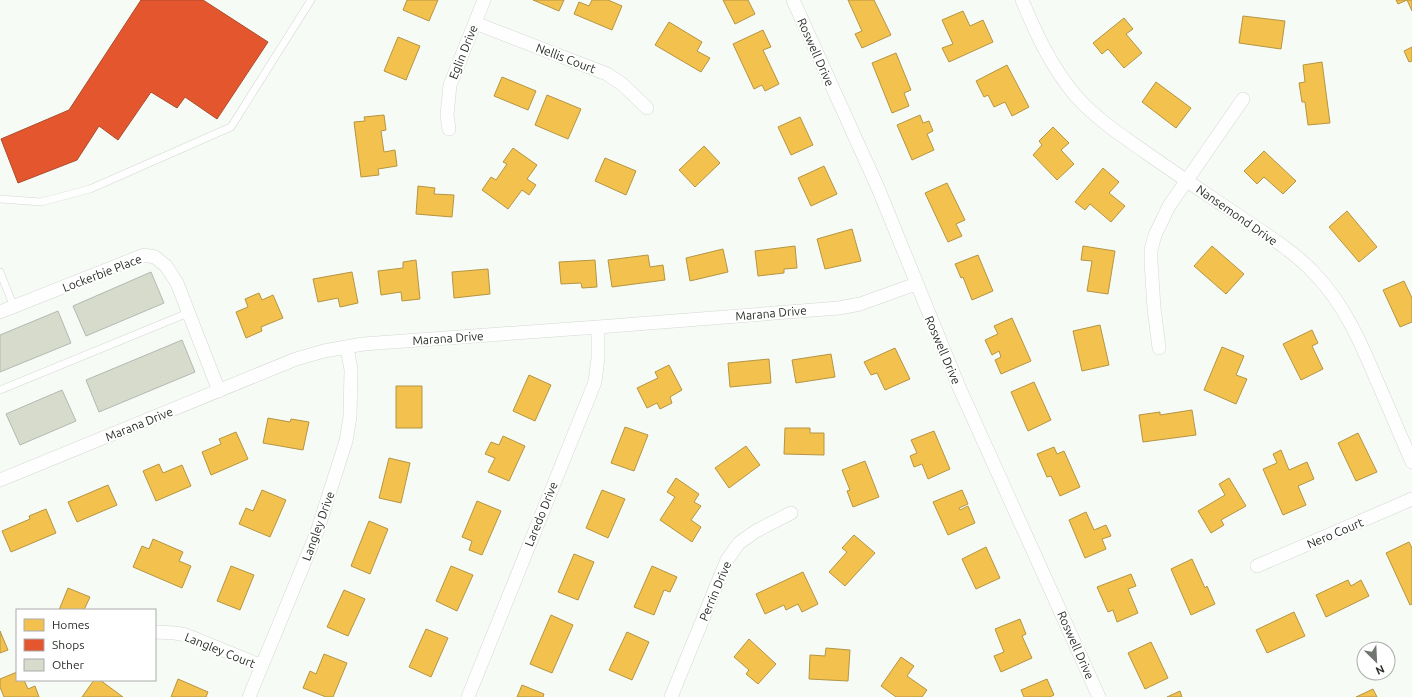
<svg xmlns="http://www.w3.org/2000/svg" width="1412" height="697" viewBox="0 0 1412 697" font-family="Ubuntu,sans-serif">
	<style>
		.homes { fill: #f2c14e; stroke: #b59542 }
		.shops { fill: #e4572e; stroke: #ac4b2c }
		.building { fill: #d6dbcc; stroke: #b5b8b1 }
		.lines { fill: none; stroke-linecap: round; stroke-linejoin: round }
		.lane-casing { stroke: #d3d8d2; stroke-width: 8 }
		.street-casing { stroke: #d3d8d2; stroke-width: 14 }
		.lane { stroke: #fefefe; stroke-width: 7 }
		.street { stroke: #fefefe; stroke-width: 13 }
		.labels { text-anchor: middle; dominant-baseline: central; stroke-width: 4; stroke-linejoin: round; paint-order: stroke }
		.street-label { font-size: 12px; fill: #282e27; stroke: #fff }
	</style>
	<rect width="100%" height="100%" fill="#f6fbf5"/>
	<path class="homes" d="M407,0H438L429,21L403,10Z
		M533,0H564L559,11Z
		M592,0H608L622,6L612,30L574,14L579,2L589,6Z
		M723,0H748L755,14L735,24Z
		M848,0H874L891,35L862,48L855,34L862,31Z
		M1396,0H1412V11L1407,0L1398,4Z
		M963,11L970,26L983,20L993,42L949,62L942,48L953,44L942,20Z
		M1243,16L1285,21L1281,49L1239,43Z
		M1124,18L1133,29L1126,34L1142,53L1124,68L1108,49L1102,54L1093,43Z
		M669,22L702,42L697,51L710,58L701,72L655,45Z
		M763,30L771,47L763,50L779,84L765,91L762,85L754,89L733,44Z
		M398,37L420,46L406,80L384,71Z
		M1412,47V61L1409,62L1404,51Z
		M896,53L911,90L904,93L909,106L892,113L872,63Z
		M1322,62L1330,123L1308,125L1305,102H1302L1299,83L1305,82L1303,65Z
		M1007,65L1029,107L1012,116L1005,102L994,107L988,95L984,97L976,81Z
		M502,77L536,91L528,110L494,96Z
		M1156,82L1191,108L1176,128L1142,102Z
		M547,95L581,109L568,139L535,125Z
		M384,115L386,130L381,131L384,152L395,150L397,166L378,169L379,175L361,177L354,122L365,121L364,117Z
		M920,115L923,123L929,121L933,131L927,134L934,150L912,160L897,125Z
		M800,117L813,145L791,155L778,127Z
		M1053,127L1069,143L1061,150L1074,164L1057,180L1033,155L1042,145L1039,141Z
		M704,146L720,163L695,187L679,170Z
		M513,148L537,165L527,179L536,185L529,195L522,190L508,209L482,190L491,177L496,180L507,164L503,162Z
		M1264,151L1296,181L1283,194L1264,177L1257,184L1244,171Z
		M605,158L636,171L626,195L595,181Z
		M824,166L837,194L811,206L798,178Z
		M1103,168L1119,182L1109,193L1125,206L1111,222L1090,204L1085,210L1075,202Z
		M947,183L965,220L956,224L962,236L948,242L925,193Z
		M418,186L435,188L434,194L454,195L452,217L416,214Z
		M1347,211L1377,247L1359,262L1329,227Z
		M852,229L861,261L825,269L817,239Z
		M795,246L797,268L784,269V273L758,276L755,251Z
		M1083,246L1115,251L1108,294L1087,291L1092,261L1081,260Z
		M1212,246L1244,274L1226,294L1194,266Z
		M723,249L728,272L690,281L686,258Z
		M648,255L650,267L663,265L665,280L612,287L608,260Z
		M978,255L993,291L972,300L963,277L961,278L955,264Z
		M416,260L420,299L402,301L401,292L381,295L378,271L403,268V262Z
		M595,260L597,287L582,288L581,283L561,284L559,262Z
		M488,269L490,294L454,298L452,272Z
		M352,272L358,303L340,307L338,298L318,302L313,279Z
		M1404,281L1412,298V322L1400,327L1383,290Z
		M259,293L262,300L273,295L283,318L261,327L262,331L246,338L236,312L248,307L245,299Z
		M1012,318L1031,361L1001,374L995,360L1001,357L999,351L992,355L985,340L998,334L994,326Z
		M1100,325L1109,365L1082,371L1073,331Z
		M1312,330L1318,343L1312,346L1323,369L1301,380L1283,344Z
		M1222,347L1244,356L1236,375L1247,379L1236,404L1204,390Z
		M895,348L910,379L885,390L877,373L871,375L864,362Z
		M831,354L835,377L796,383L792,360Z
		M769,359L771,383L730,387L728,363Z
		M669,365L682,390L670,397L672,403L660,409L657,403L647,408L637,388L658,378L655,372Z
		M529,375L551,385L535,421L513,411Z
		M1034,382L1051,420L1028,431L1011,392Z
		M396,386H422V428H396Z
		M1192,410L1196,435L1143,442L1139,415L1160,412V415Z
		M268,418L290,422L291,419L309,422L303,450L263,443Z
		M625,427L648,435L634,471L611,463Z
		M785,428H810V433H824V455L784,454Z
		M934,431L950,469L928,479L922,464L914,467L910,456L917,453L911,440Z
		M236,432L248,459L211,475L202,452L221,444L219,439Z
		M1358,433L1377,472L1356,481L1338,443Z
		M503,436L525,446L509,481L488,472L495,458L485,454L491,442L499,445Z
		M746,446L760,465L729,488L715,468Z
		M1054,447L1057,454L1064,451L1080,487L1060,496L1051,476L1047,477L1037,454Z
		M1281,450L1289,470L1307,462L1314,479L1298,486L1306,505L1283,515L1263,469L1277,463L1273,454Z
		M389,458L410,463L401,503L379,498Z
		M865,461L879,497L853,507L847,491L850,490L842,470Z
		M159,464L163,473L182,465L191,486L156,501L143,471Z
		M676,478L699,494L694,502L701,506L691,520L701,527L692,542L660,520L675,497L667,492Z
		M1229,478L1246,506L1221,520L1224,525L1211,533L1198,511L1225,495L1219,484Z
		M108,485L117,505L77,522L68,502Z
		M262,490L286,500L270,537L239,524L246,508L253,511Z
		M602,490L625,499L608,538L586,528Z
		M962,490L968,504L959,508L960,510L968,506L975,523L948,535L933,502Z
		M477,501L501,511L482,555L469,550L472,541L462,537Z
		M46,509L56,533L11,552L2,531L30,519L29,516Z
		M1086,512L1094,530L1106,525L1111,536L1102,539L1106,549L1085,558L1069,520Z
		M369,521L388,529L370,574L351,566Z
		M854,535L875,553L845,586L829,572L847,552L842,548Z
		M153,539L183,552L179,561L191,566L182,588L133,567L142,546L149,549Z
		M1409,542L1412,548V604L1410,605L1386,553Z
		M986,547L1000,578L976,589L962,559Z
		M574,554L594,562L578,600L558,592Z
		M1192,559L1205,588L1207,586L1215,604L1191,615L1171,569Z
		M231,566L254,575L240,610L217,601Z
		M451,566L473,575L457,611L436,601Z
		M652,566L677,577L670,592L664,590L654,615L634,607Z
		M803,572L818,604L802,612L798,604L786,610L784,605L765,614L756,594Z
		M1131,574L1136,586L1128,589L1138,613L1117,622L1113,610L1108,612L1097,587Z
		M1348,580L1351,586L1361,580L1369,596L1326,617L1316,595Z
		M68,588L90,597L84,610H59Z
		M344,590L365,599L348,636L327,627Z
		M1294,612L1305,636L1267,653L1256,630Z
		M551,615L573,625L552,673L530,664Z
		M1020,619L1026,634L1022,636L1032,658L1001,672L994,656L1004,652L995,629Z
		M426,629L448,638L431,677L409,667Z
		M0,631L8,650L0,653Z
		M627,632L649,642L632,680L609,670Z
		M749,639L776,664L758,684L746,674L749,670L734,657Z
		M1151,642L1168,678L1145,689L1128,653Z
		M826,648L850,650L848,681L809,679L810,655L825,656Z
		M324,654L347,663L333,697H326L303,688L310,671L316,674Z
		M901,657L914,666L907,676L927,690L922,697H896L881,686Z
		M17,672V680H24L28,689L35,686L39,697H4L0,687V679Z
		M178,679L208,692L206,697H171Z
		M1047,679L1054,695L1050,697H1024L1021,690Z
		M94,680H100L123,697H82Z
		M522,685L544,694L543,697H517Z
		M1373,689L1377,697H1356Z
		M1180,691L1182,697H1167Z"/>
	<path class="shops" d="M141,0H203L268,42L217,119L185,97L177,108L151,92L118,140L99,126L77,160L18,183L1,139L69,110Z"/>
	<path class="building" d="M151,272L164,303L86,336L73,306Z
		M58,311L71,343L0,372V335Z
		M182,340L195,372L99,412L86,380Z
		M62,390L76,421L20,445L6,414Z"/>
	<g class="lines">
		<defs>
			<path id="lane" d="M0,199L41,202L90,189L231,127L311,0
				M0,272L14,307
				M0,390L188,313"/>
			<path id="street" d="M793,0L878,188L959,387L1099,697
				M1022,0C1036,34 1051,66 1075,95C1095,118 1121,135 1145,152C1175,173 1205,193 1236,214C1262,232 1293,250 1315,274C1344,304 1361,343 1377,381C1389,408 1400,435 1412,462
				M475,23L607,74L622,84L647,108
				M449,129L447,115L450,85L484,0
				M0,312L144,255L155,257L166,266L177,283L219,391
				M1159,348L1154,308L1151,262V250L1155,235L1169,206L1243,99
				M0,480L296,359L324,351L363,344L598,327L839,308L860,304L916,284
				M1257,566L1412,499
				M155,632L175,633L186,635L262,666
				M249,697L317,532L346,441L350,417L351,370L347,347
				M468,697L595,382L598,358V327
				M671,697L727,560L739,543L756,531L791,513"/>
		</defs>
		<use href="#lane" class="lane-casing"/>
		<use href="#street" class="street-casing"/>
		<use href="#lane" class="lane"/>
		<use href="#street" class="street"/>
	</g>
	<g class="labels">
		<g class="street-label">
			<text transform="translate(463 52) rotate(-68)">Eglin Drive</text>
			<text transform="translate(816 52) rotate(66)">Roswell Drive</text>
			<text transform="translate(566 58) rotate(21)">Nellis Court</text>
			<text transform="translate(1237 215) rotate(35)">Nansemond Drive</text>
			<text transform="translate(102 273) rotate(-21)">Lockerbie Place</text>
			<text transform="translate(771 313) rotate(-5)">Marana Drive</text>
			<text transform="translate(448 338) rotate(-4)">Marana Drive</text>
			<text transform="translate(943 350) rotate(67)">Roswell Drive</text>
			<text transform="translate(139 424) rotate(-22)">Marana Drive</text>
			<text transform="translate(541 514) rotate(-68)">Laredo Drive</text>
			<text transform="translate(318 526) rotate(-70)">Langley Drive</text>
			<text transform="translate(1335 533) rotate(-23)">Nero Court</text>
			<text transform="translate(715 591) rotate(-67)">Perrin Drive</text>
			<text transform="translate(1076 645) rotate(66)">Roswell Drive</text>
			<text transform="translate(220 650) rotate(22)">Langley Court</text>
		</g>
	</g>
	<rect x="16" y="609" width="140" height="72" fill="#ffffff" stroke="#a9aba9"/>
	<rect x="24" y="619" width="20" height="12" fill="#f2c14e" stroke="#a9aba9"/>
	<text x="52" y="629" font-size="12" fill="#282e27">Homes</text>
	<rect x="24" y="639" width="20" height="12" fill="#e4572e" stroke="#a9aba9"/>
	<text x="52" y="649" font-size="12" fill="#282e27">Shops</text>
	<rect x="24" y="659" width="20" height="12" fill="#d6dbcc" stroke="#a9aba9"/>
	<text x="52" y="669" font-size="12" fill="#282e27">Other</text>
	<g transform="translate(1376 661) rotate(156)"><circle r="19" fill="#ffffff" stroke="#a9aba9"/>
	<path d="M0-3L7 15L0 10L-7 15Z" fill="#70766f"/>
	<text y="-6" font-size="11" font-weight="bold" text-anchor="middle" fill="#282e27">N</text>
	</g>
</svg>
